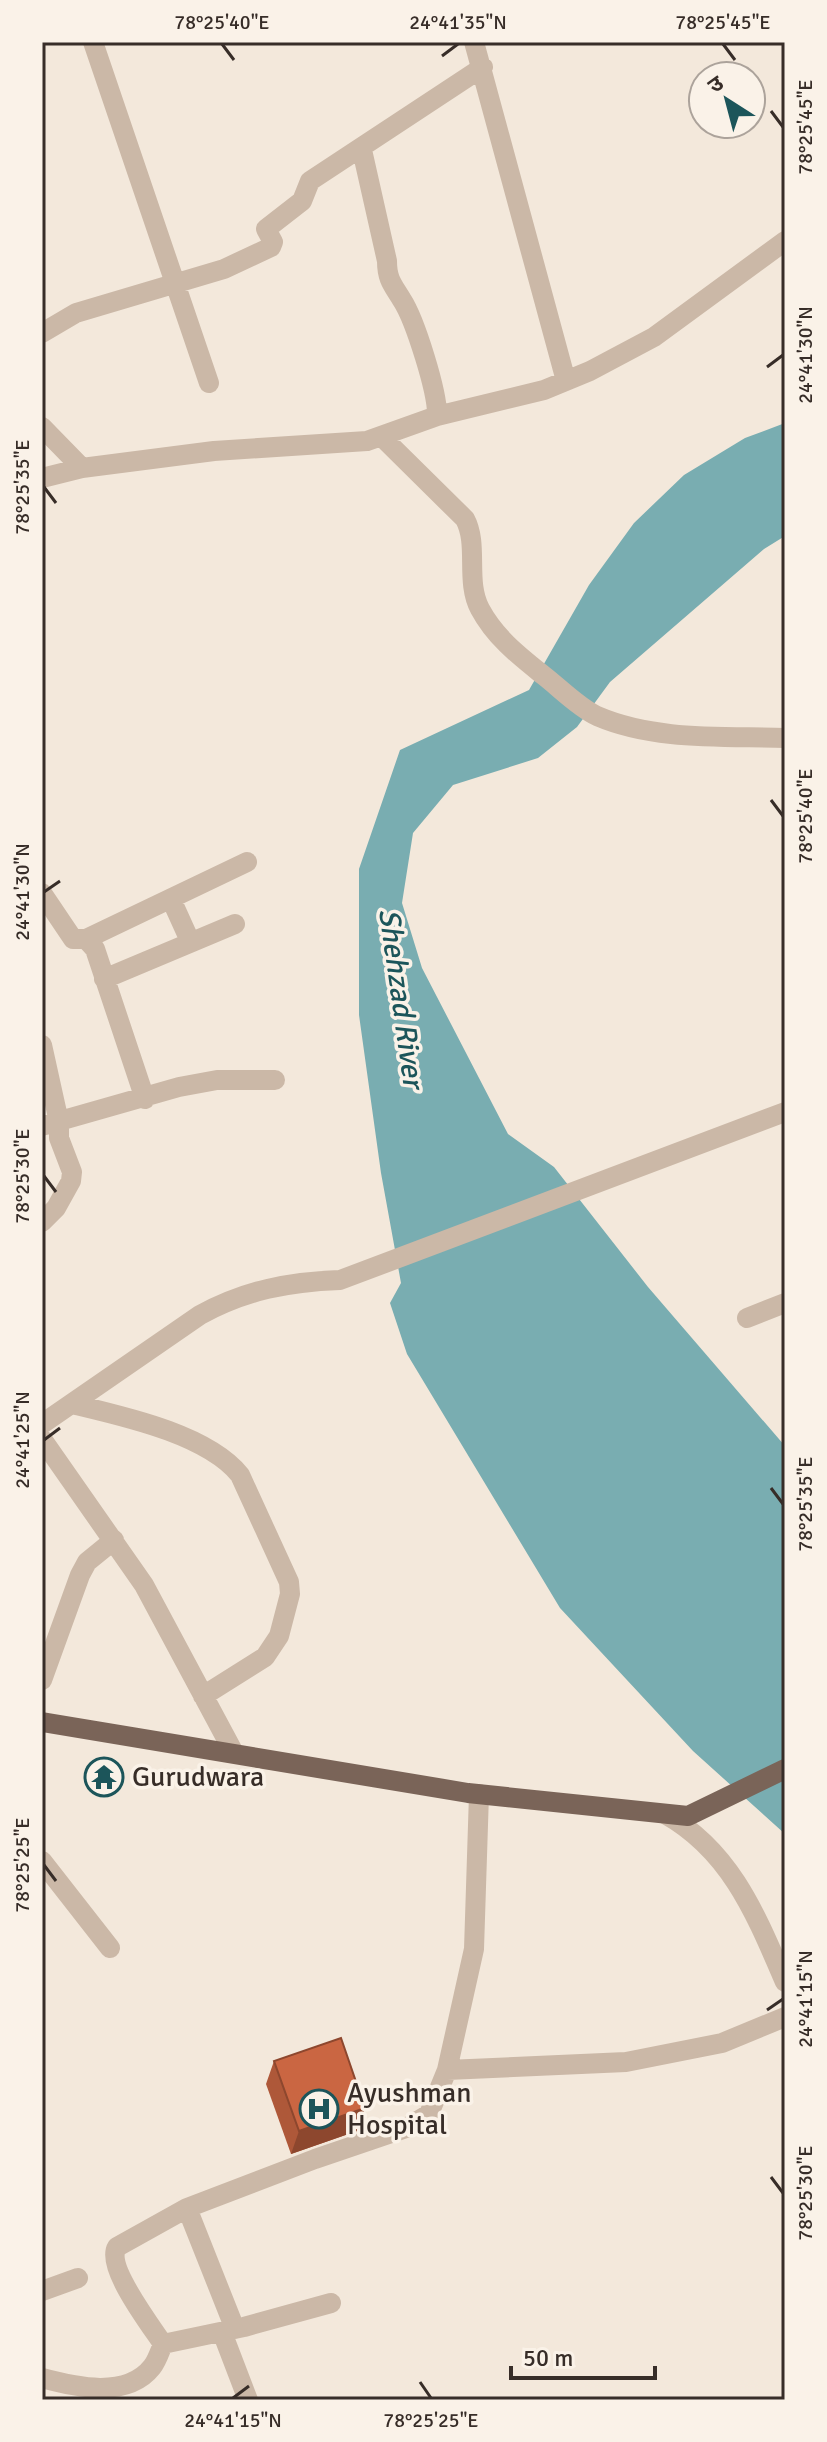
<svg xmlns="http://www.w3.org/2000/svg" width="827" height="2442" viewBox="0 0 827 2442" font-family="Signika,'Noto Sans Devanagari',sans-serif">
	<style>
		.water { fill: #79adb1 }
		.lines { fill: none; stroke-linecap: round; stroke-linejoin: round }
		.minor { stroke: #cbb8a7; stroke-width: 20 }
		.primary { stroke: #7a6458; stroke-width: 20 }
		.wall { fill: #ae5839 }
		.shaded-wall { fill: #8d472e }
		.building { fill: #ca6642; stroke: #8d472e; stroke-width: 2 }
		.ticks { fill: none; stroke: #372d28; stroke-width: 3 }
		.labels { text-anchor: middle; dominant-baseline: central; stroke-width: 7; stroke-linejoin: round; paint-order: stroke }
		.poi-label { font-size: 28px; fill: #372d28; stroke: #faf2e8; text-anchor: start }
		.water-label { font-size: 30px; font-style: italic; fill: #1c555a; stroke: #faf2e8 }
		.neatline { fill: none; stroke: #372d28; stroke-width: 3 }
		.ticks-label { font-size: 20px; text-anchor: middle; fill: #372d28 }
	</style>
	<rect width="100%" height="100%" fill="#f3e8db"/>
	<path class="water" d="M785,423V536L764,549L610,682L577,727L538,758L453,785L413,833L402,903L422,968L508,1134L554,1167L648,1287L785,1446V1834L693,1751L560,1608L407,1354L390,1303L401,1283L381,1173L359,1015V869L400,750L529,690L589,585L634,523L684,475L745,438Z"/>
	<g class="lines">
		<path class="minor" d="M93,42L209,383
			M474,42L566,381
			M362,150L387,261C387,280 393,285 402,300C415,320 438,393 437,416
			M42,333L76,313L224,269L271,247L273,242L266,229L302,201L310,181L483,67
			M42,427L82,468
			M382,437L465,519C479,545 465,581 480,609C495,637 518,655 543,675C560,688 578,707 597,716C655,741 723,736 785,738
			M42,478L82,468L214,451L367,441L437,416L544,390L590,371L654,337L785,241
			M42,893L73,939H86L95,949L145,1099
			M171,899L190,941
			M86,939L247,862
			M104,979L235,924
			M42,1045L59,1122V1138L72,1172L71,1181L56,1208L42,1222
			M42,1126L179,1087L217,1080H275
			M747,1318L785,1303
			M72,1404C122,1416 207,1434 240,1475L289,1582L290,1594L279,1636L265,1657L203,1696
			M42,1424L200,1315C246,1290 288,1282 340,1280L785,1112
			M42,1439L144,1585L234,1753
			M42,1680L80,1575L87,1562L114,1540
			M665,1814C731,1851 756,1915 785,1982
			M42,1861L110,1948
			M447,2070L626,2062L722,2043L785,2017
			M187,2208L235,2329
			M42,2291L78,2278
			M222,2332L248,2400
			M163,2344C151,2326 105,2266 117,2247L187,2208L315,2159L406,2128L429,2114L447,2070L474,1949L479,1794
			M163,2344L244,2327L331,2303
			M42,2378C75,2387 127,2399 152,2367C157,2361 160,2351 163,2344"/>
		<path class="primary" d="M42,1722L468,1793L688,1816L785,1769"/>
	</g>
	<path class="wall" d="M274,2061L357,2131L291,2154L266,2084Z"/>
	<path class="shaded-wall" d="M365,2108L357,2131L291,2154L299,2131Z"/>
	<path class="building" d="M341,2038L365,2108L299,2131L274,2061Z"/>
	<path class="ticks" d="M222,44L234,60M723,44L735,60M442,56L458,44M771,111L783,127M767,367L783,355M44,487L56,503M771,800L783,816M44,892L60,881M44,1176L56,1192M44,1440L60,1428M771,1488L783,1504M44,1865L56,1881M767,2010L783,1999M771,2177L783,2193M420,2382L431,2398M233,2398L249,2386"/>
	<defs>
		<symbol id="temple-ring" viewBox="-11 -11 22 22"><circle r="9.5" fill="#faf2e8" stroke="#1c555a" stroke-width="1.5"/><path d="M0-6L5-2H3V0L6.5 2.5H4V6H1.5V3h-3V6H-4V2.5H-6.5L-3 0V-2H-5Z" fill="#1c555a"/></symbol>
		<symbol id="hospital-ring" viewBox="-11 -11 22 22"><circle r="9.5" fill="#faf2e8" stroke="#1c555a" stroke-width="1.5"/><path d="M-5-5h3v3.5h4V-5h3V5h-3V1.5h-4V5h-3Z" fill="#1c555a"/></symbol>
	</defs>
	<g fill-rule="evenodd">
		<use href="#temple-ring" x="82" y="1755" width="44" height="44"/>
		<use href="#hospital-ring" x="297" y="2087" width="44" height="44"/>
	</g>
	<g class="labels">
		<g class="poi-label">
			<text x="132" y="1777">Gurudwara</text>
			<text x="347" y="2093">Ayushman<tspan x="347" dy="32">Hospital</tspan></text>
		</g>
		<g class="water-label">
			<text transform="translate(401 998) rotate(82)">Shehzad River</text>
		</g>
	</g>
	<rect width="827" height="2442" fill="none" stroke="#faf2e8" stroke-width="88"/>
	<g transform="translate(727 100) rotate(324)"><circle r="38" fill="#faf2e8" stroke="#aca39b" stroke-width="2"/>
	<path d="M0-6L14 30L0 20L-14 30Z" fill="#1c555a"/>
	<text y="-12" font-size="22" font-weight="bold" text-anchor="middle" fill="#372d28">उ</text>
	</g>
	<path d="M511 2366v12h144v-12" fill="none" stroke="#372d28" stroke-width="4"/>
	<text x="523" y="2366" font-size="24" fill="#372d28" stroke="#faf2e8" stroke-width="6" paint-order="stroke">50 m</text>
	<rect x="44" y="44" width="739" height="2354" class="neatline"/>
	<g class="ticks-label">
		<text x="222" y="29">78°25'40"E</text>
		<text x="458" y="29">24°41'35"N</text>
		<text x="723" y="29">78°25'45"E</text>
		<text transform="translate(805 127) rotate(-90)" y="7">78°25'45"E</text>
		<text transform="translate(805 355) rotate(-90)" y="7">24°41'30"N</text>
		<text transform="translate(22 487) rotate(-90)" y="7">78°25'35"E</text>
		<text transform="translate(805 816) rotate(-90)" y="7">78°25'40"E</text>
		<text transform="translate(22 892) rotate(-90)" y="7">24°41'30"N</text>
		<text transform="translate(22 1176) rotate(-90)" y="7">78°25'30"E</text>
		<text transform="translate(22 1440) rotate(-90)" y="7">24°41'25"N</text>
		<text transform="translate(805 1504) rotate(-90)" y="7">78°25'35"E</text>
		<text transform="translate(22 1865) rotate(-90)" y="7">78°25'25"E</text>
		<text transform="translate(805 1999) rotate(-90)" y="7">24°41'15"N</text>
		<text transform="translate(805 2193) rotate(-90)" y="7">78°25'30"E</text>
		<text x="233" y="2427">24°41'15"N</text>
		<text x="431" y="2427">78°25'25"E</text>
	</g>
</svg>
